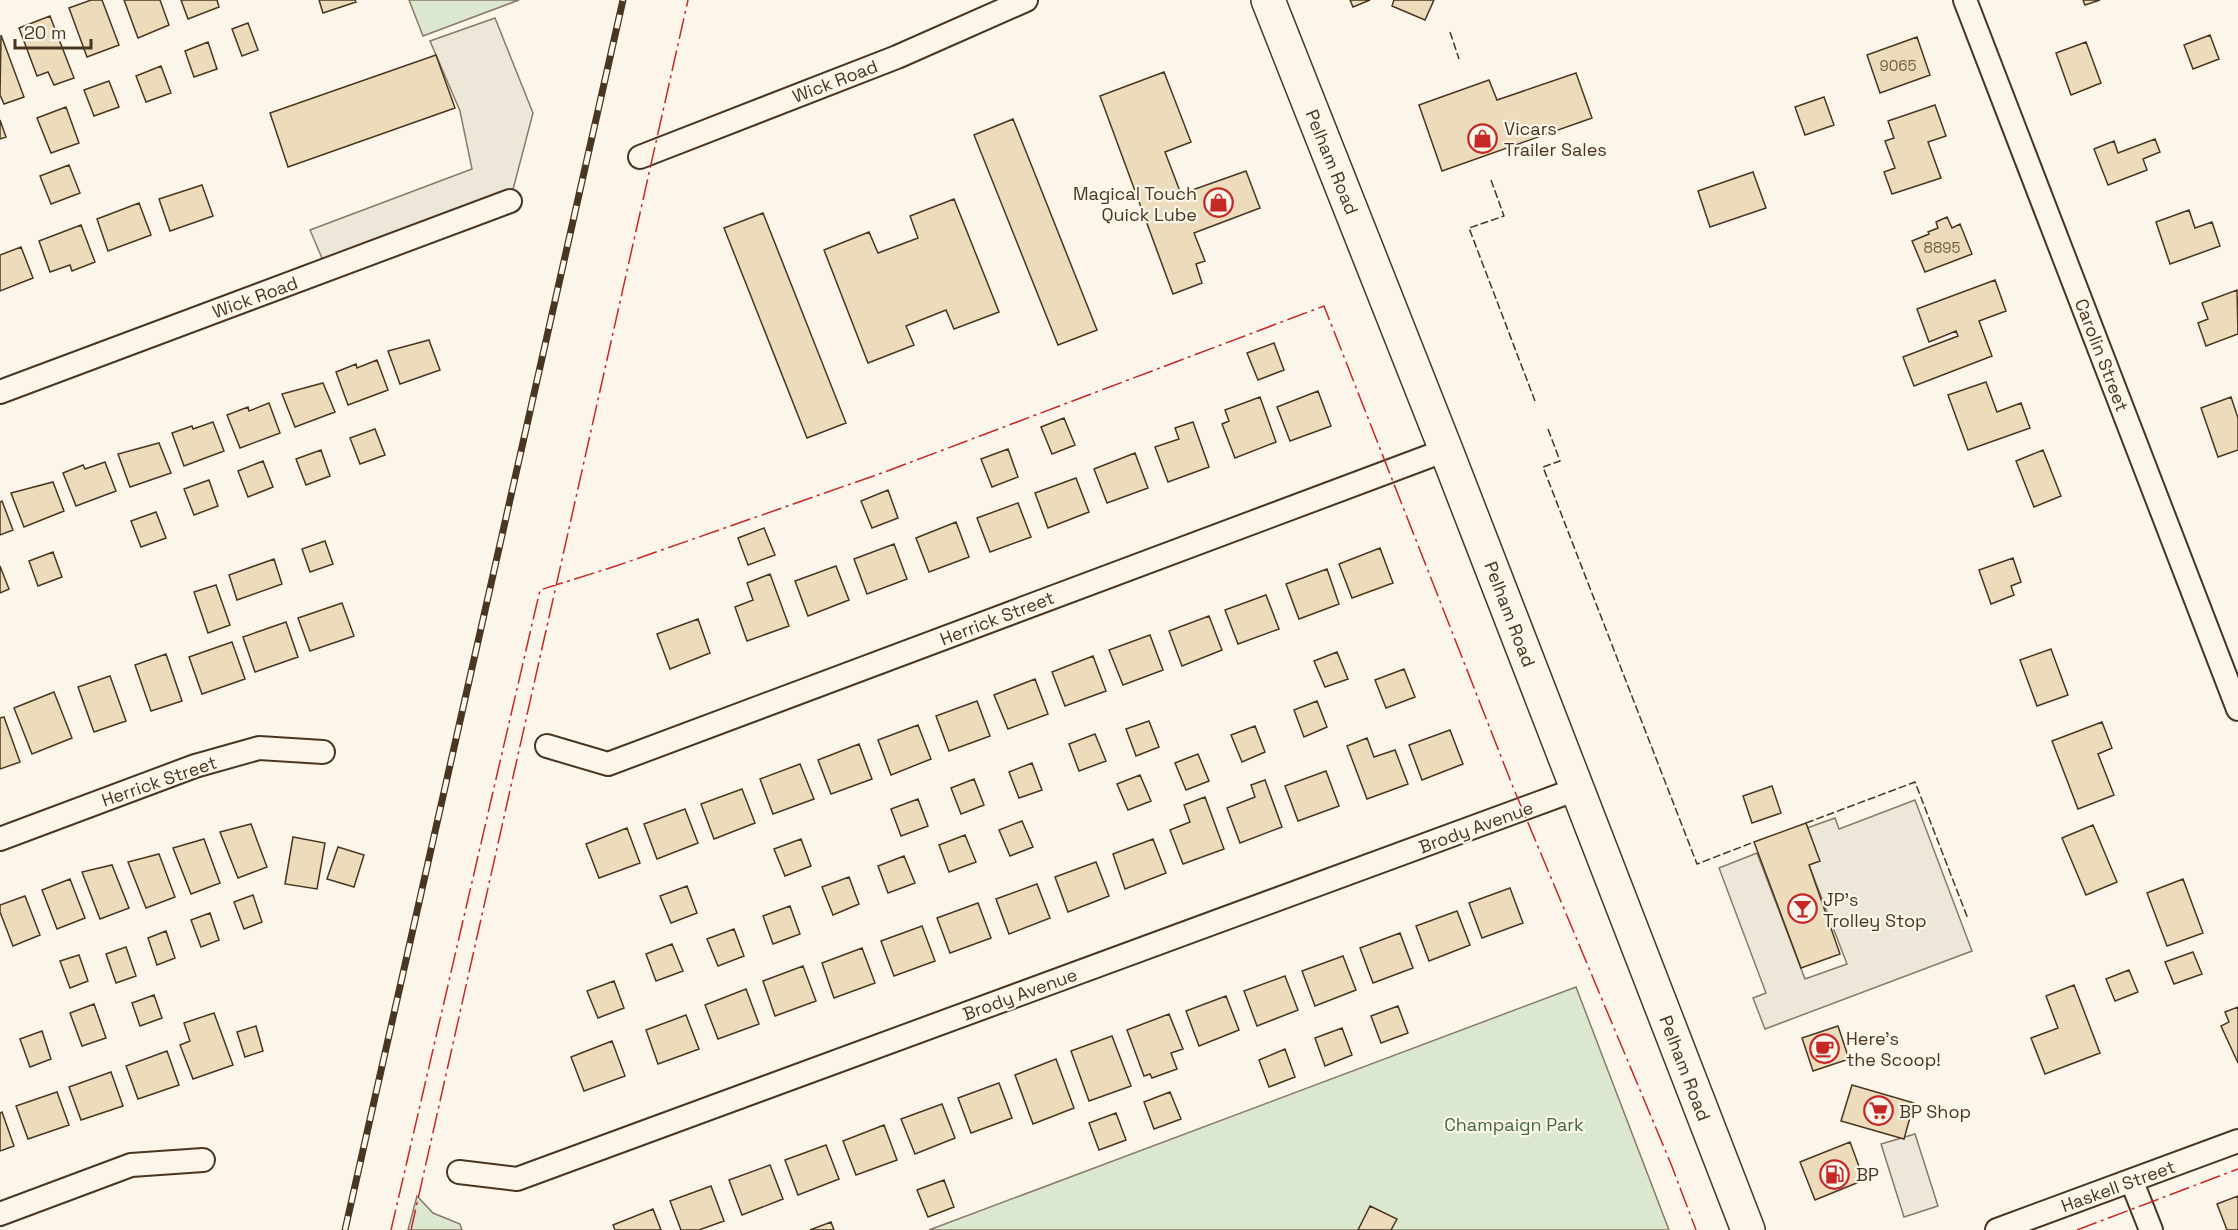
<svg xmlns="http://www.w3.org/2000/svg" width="2238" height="1230" viewBox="0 0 2238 1230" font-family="'Space Grotesk',sans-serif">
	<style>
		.green { fill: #dce7d0; stroke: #887966; stroke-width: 1.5 }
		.parking { fill: #ede7d9; stroke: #887966; stroke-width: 1.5 }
		.building { fill: #ecdcbc; stroke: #4a3520; stroke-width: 1.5 }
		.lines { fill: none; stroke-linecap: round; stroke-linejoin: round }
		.minor-casing { stroke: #4a3520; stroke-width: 26 }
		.secondary-casing { stroke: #4a3520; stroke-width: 36 }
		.minor { stroke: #fbf6e9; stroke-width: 22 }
		.secondary { stroke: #fbf6e9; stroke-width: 33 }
		.rail-casing { stroke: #4a3520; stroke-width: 7 }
		.rail { stroke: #fbf6e9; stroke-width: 4.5; stroke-dasharray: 14; stroke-linecap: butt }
		.fence { stroke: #4a3520; stroke-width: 1.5; stroke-dasharray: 8 3; stroke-linecap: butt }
		.power { stroke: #c62828; stroke-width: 1.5; stroke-dasharray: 21 4.5 3 4.5; stroke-linecap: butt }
		.labels { text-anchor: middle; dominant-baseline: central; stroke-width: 4.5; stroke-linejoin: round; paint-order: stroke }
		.number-label { font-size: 15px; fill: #725f47 }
		.street-label { font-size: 18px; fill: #4a3520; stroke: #fbf6e9 }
		.poi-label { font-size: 18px; fill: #4a3520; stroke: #fbf6e9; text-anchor: start }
		.park-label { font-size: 18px; fill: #436837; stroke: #fbf6e9 }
	</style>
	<rect width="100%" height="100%" fill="#fbf6e9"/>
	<path class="green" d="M409,0H519L423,36Z
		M1576,987L1669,1230H929Z
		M417,1196L433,1213L460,1224L462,1230H408Z"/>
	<path class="parking" d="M495,18L533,113L510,201L327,270L310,230L472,169L460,111L430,41Z
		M1915,800L1972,951L1765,1029L1753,998L1766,993L1719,868L1757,853L1805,979L1847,964L1809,865L1807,828L1835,818L1839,829Z
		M1915,1134L1938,1206L1904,1217L1881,1144Z"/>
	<path class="building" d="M91,0H102L119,45L87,57L69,8Z
		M124,0H160L169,25L138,38Z
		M181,0H217L219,7L188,19Z
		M319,0H355L356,2L323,13Z
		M1350,0H1370L1353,7Z
		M1394,0H1434L1425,20L1392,6Z
		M2083,0H2100L2085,5Z
		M50,16L74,78L54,85L48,72L37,76L19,28Z
		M248,23L258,50L242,56L232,29Z
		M1,35L24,97L4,104L0,95Z
		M2210,35L2219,59L2193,69L2184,45Z
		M1917,37L1930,75L1880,93L1867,55Z
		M208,42L217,69L194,77L185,51Z
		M2086,42L2101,83L2071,95L2056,53Z
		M436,55L455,108L288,167L270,113Z
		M161,66L171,93L146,102L136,76Z
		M1164,72L1191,142L1165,152L1181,194L1246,171L1260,208L1194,233L1205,261L1196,264L1202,283L1173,294L1100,96Z
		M1576,73L1592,118L1442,171L1419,105L1489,80L1497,100Z
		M109,81L119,107L94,116L84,90Z
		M1824,97L1834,125L1805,135L1795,107Z
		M1935,105L1946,136L1928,142L1941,178L1892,194L1884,172L1895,168L1885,141L1894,138L1888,121Z
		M66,107L79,143L51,153L37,118Z
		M1013,119L1097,330L1058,345L974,135Z
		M0,120L6,137L0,139Z
		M2155,139L2160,152L2143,159L2147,170L2108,185L2094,149L2114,141L2118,153Z
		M69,165L80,193L51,204L40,176Z
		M1753,172L1766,208L1710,227L1698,191Z
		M202,185L213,216L170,231L159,199Z
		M954,199L999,312L954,329L946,310L906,326L914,345L868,363L824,250L869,232L878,253L918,238L910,216Z
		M139,203L151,235L108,251L97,219Z
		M2189,210L2195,228L2212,222L2220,246L2170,264L2156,222Z
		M763,213L846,423L807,438L724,228Z
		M1947,217L1952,228L1960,224L1972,254L1925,272L1912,241L1929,234L1928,232L1938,228L1936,222Z
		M81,225L95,262L72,271L70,265L50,272L39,241Z
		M21,247L33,278L0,291V255Z
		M1995,280L2006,311L1979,321L1992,356L1914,386L1903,357L1958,336L1956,331L1929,342L1917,309Z
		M2237,290L2238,334L2206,346L2198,323L2208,319L2202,303Z
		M429,340L440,370L400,384L388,351Z
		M1274,343L1284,370L1258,380L1247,353Z
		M377,360L388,390L348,405L336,372L356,364L357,368Z
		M1986,382L1997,412L2021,403L2030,428L1968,450L1948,395Z
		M323,383L335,412L295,427L282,394Z
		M1318,391L1331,426L1290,441L1277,407Z
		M1260,397L1276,442L1235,458L1222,424L1229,421L1225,410Z
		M2231,397L2238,418V450L2218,457L2201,408Z
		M269,403L280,433L240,448L227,415L248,407L249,411Z
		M1064,418L1075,445L1052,454L1041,427Z
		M213,422L224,451L184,466L172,433L192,426L193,429Z
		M1193,422L1209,467L1168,482L1155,447L1179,439L1175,428Z
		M375,429L385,455L360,464L350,438Z
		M159,443L171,473L130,487L118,454Z
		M1008,449L1018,477L992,487L981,459Z
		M321,450L330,476L306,485L296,459Z
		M2043,450L2061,496L2034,507L2016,461Z
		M1135,453L1148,488L1107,503L1094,469Z
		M263,461L273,487L248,497L238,471Z
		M105,462L116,491L76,506L63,473L83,465L85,469Z
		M1076,478L1089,512L1048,528L1035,493Z
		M209,480L218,506L194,515L184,489Z
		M53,482L64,511L24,527L11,493Z
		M888,490L898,518L872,528L861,501Z
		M2,501L13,530L0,535V502Z
		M1018,503L1031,537L990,552L977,518Z
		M156,512L166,538L141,547L131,521Z
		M956,522L969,557L929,572L916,538Z
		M764,528L775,555L748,565L738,538Z
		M325,541L333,564L310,572L302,549Z
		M894,544L907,579L867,594L854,559Z
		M1380,548L1393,583L1352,598L1339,564Z
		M53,552L62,577L38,586L29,561Z
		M2013,558L2021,582L2011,586L2014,595L1991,604L1979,570Z
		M274,559L282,584L237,600L229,575Z
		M0,566L9,589L0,593Z
		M836,566L849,600L808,616L795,581Z
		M1327,569L1339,604L1299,619L1286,584Z
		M770,574L789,626L747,641L735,607L753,600L747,583Z
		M216,585L230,625L208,633L194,592Z
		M1266,595L1279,629L1238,644L1225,610Z
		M342,603L354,636L310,651L298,618Z
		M1209,616L1222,650L1182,666L1169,631Z
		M698,619L710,653L670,669L657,634Z
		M286,622L298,657L255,672L243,637Z
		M1150,635L1163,670L1123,685L1109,650Z
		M232,642L245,679L202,694L189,657Z
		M2051,649L2068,695L2037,706L2020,660Z
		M1337,652L1348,679L1325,687L1314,661Z
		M166,654L182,701L151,711L135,665Z
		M1093,656L1106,691L1065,706L1052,672Z
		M1404,669L1415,697L1386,708L1375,680Z
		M110,676L126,721L94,732L78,687Z
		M1035,679L1048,714L1008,729L994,695Z
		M54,692L72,738L32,754L14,708Z
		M977,701L990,736L949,751L936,716Z
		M1317,701L1327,727L1304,737L1294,710Z
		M4,717L20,762L0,769V718Z
		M1149,721L1159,747L1136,756L1126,729Z
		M2102,722L2112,748L2098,754L2114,795L2078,809L2052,741Z
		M918,725L931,759L891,775L878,740Z
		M1255,726L1265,752L1242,762L1231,735Z
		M1450,730L1463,764L1422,780L1409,745Z
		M1095,734L1106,761L1079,771L1069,744Z
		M1367,738L1374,757L1395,750L1408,784L1367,799L1347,746Z
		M859,744L872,779L831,794L818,760Z
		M1198,754L1209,781L1186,790L1175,763Z
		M1032,763L1042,790L1019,798L1009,772Z
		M800,764L814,799L773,814L760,779Z
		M1326,771L1339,806L1298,821L1285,786Z
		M1140,775L1151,801L1128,810L1117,784Z
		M974,779L984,805L961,814L951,788Z
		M1265,780L1282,827L1240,843L1227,808L1255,797L1251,785Z
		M1772,786L1781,813L1752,823L1743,796Z
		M742,789L755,823L714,839L701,804Z
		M1205,797L1224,849L1183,864L1170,830L1190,822L1184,805Z
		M918,799L928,826L901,836L891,809Z
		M685,809L698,843L657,859L644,824Z
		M1022,821L1033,847L1010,856L999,830Z
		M1806,823L1820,861L1809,865L1840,954L1801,968L1754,842Z
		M251,824L267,867L238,878L220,832Z
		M2093,825L2117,882L2086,895L2062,838Z
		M627,828L640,863L599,878L586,844Z
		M965,835L976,862L949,872L939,845Z
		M293,837L325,843L317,889L285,884Z
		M204,839L220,883L191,894L173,848Z
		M801,839L811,866L785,876L774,849Z
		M1153,839L1166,873L1125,889L1113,854Z
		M338,847L364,855L354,887L327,879Z
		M159,854L175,897L146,908L128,862Z
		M904,856L915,883L888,893L878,866Z
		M1096,862L1109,896L1068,912L1055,877Z
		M112,865L129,908L100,919L82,872Z
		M849,877L859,904L833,915L822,887Z
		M70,879L85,918L57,929L42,890Z
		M2183,879L2203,933L2167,946L2147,893Z
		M1037,884L1050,918L1009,934L996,899Z
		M687,886L697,913L671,923L660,896Z
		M1510,888L1523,923L1482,938L1469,903Z
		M253,895L262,922L244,929L234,902Z
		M25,896L40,935L13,946L0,912V905Z
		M978,903L991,938L950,953L937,918Z
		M790,906L800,934L773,944L763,916Z
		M1457,911L1470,945L1429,961L1416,926Z
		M210,913L219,940L201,947L191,920Z
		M922,926L935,961L894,976L881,941Z
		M734,929L744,956L718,966L707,939Z
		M166,931L175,958L157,965L148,938Z
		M1400,933L1413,968L1373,983L1360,948Z
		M672,944L683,971L656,981L646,954Z
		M126,947L136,976L116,983L106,954Z
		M862,948L875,983L834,998L822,963Z
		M2193,952L2202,974L2174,984L2165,962Z
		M79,955L88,981L70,988L60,961Z
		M1343,956L1356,990L1315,1006L1302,971Z
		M803,966L816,1001L775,1016L763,981Z
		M2129,970L2138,992L2115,1001L2106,979Z
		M1285,976L1298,1010L1257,1026L1244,991Z
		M614,981L624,1008L598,1018L587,991Z
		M2074,985L2100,1053L2045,1074L2031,1038L2058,1028L2046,996Z
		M746,989L759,1024L718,1039L705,1005Z
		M154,995L162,1018L140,1026L132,1003Z
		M1226,996L1239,1030L1199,1046L1186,1011Z
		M94,1004L106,1038L82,1046L70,1013Z
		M1398,1006L1408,1033L1381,1043L1371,1016Z
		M2238,1007V1063L2221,1026L2229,1022L2225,1012Z
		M214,1013L233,1065L193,1079L180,1045L190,1041L184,1023Z
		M1169,1014L1183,1049L1171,1053L1177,1069L1152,1078L1150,1074L1144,1076L1127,1030Z
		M686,1015L699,1049L658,1064L646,1030Z
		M256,1026L263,1051L245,1057L237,1032Z
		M1838,1026L1849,1059L1813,1071L1802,1038Z
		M1342,1028L1352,1055L1325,1066L1315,1038Z
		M42,1031L51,1059L30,1067L20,1039Z
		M1112,1036L1131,1086L1089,1101L1071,1051Z
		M612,1041L625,1076L584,1091L571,1057Z
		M1285,1049L1295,1077L1269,1087L1259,1060Z
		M167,1051L179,1085L138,1099L126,1066Z
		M1056,1059L1074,1108L1033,1124L1015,1075Z
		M111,1072L123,1106L81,1120L69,1087Z
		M999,1083L1012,1118L971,1133L958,1098Z
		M1852,1085L1914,1103L1904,1139L1841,1121Z
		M57,1092L69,1125L28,1139L16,1106Z
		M1170,1092L1181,1119L1154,1129L1144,1102Z
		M942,1104L955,1138L915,1154L901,1119Z
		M2,1112L14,1146L0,1151V1113Z
		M1116,1113L1126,1140L1099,1150L1089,1123Z
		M884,1125L897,1160L856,1175L843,1141Z
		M1850,1142L1864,1180L1815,1200L1800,1162Z
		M826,1145L839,1179L798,1195L785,1160Z
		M770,1165L783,1199L742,1215L729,1180Z
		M944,1180L954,1207L928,1217L917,1190Z
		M711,1186L724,1221L699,1230H681L670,1201Z
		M2238,1196V1230H2227L2217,1204Z
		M1370,1206L1397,1219L1391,1230H1358Z
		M653,1209L661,1230H615L613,1225Z
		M831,1222L834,1230H810Z"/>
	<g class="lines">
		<defs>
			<path id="minor" d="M1965,0L2238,709
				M640,157L897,57L1026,0
				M0,392L510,201
				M547,746L608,764L1446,450
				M0,839L195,766L259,748L323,752
				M459,1172L517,1179L1577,789
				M2132,1182L2151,1230
				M0,1214L131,1165L203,1160
				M1997,1230L2238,1141"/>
			<path id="secondary" d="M1268,0L1446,450L1748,1230"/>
		</defs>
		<use href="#minor" class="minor-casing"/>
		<use href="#secondary" class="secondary-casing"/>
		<use href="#minor" class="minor"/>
		<use href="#secondary" class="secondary"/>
		<defs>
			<path id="rail" d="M345,1230L623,0"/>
		</defs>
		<use href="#rail" class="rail-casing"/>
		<use href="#rail" class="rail"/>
		<path class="fence" d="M1450,32L1459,59
			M1491,180L1504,216L1469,228L1535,401
			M1548,429L1560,461L1543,467L1697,864L1754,842
			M1806,823L1915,782L1968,919"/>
		<path class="power" d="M391,1230L540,590L616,566L882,473L1324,306L1513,787L1671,1164L1696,1230
			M411,1230L688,0
			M2077,1230L2238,1169"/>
	</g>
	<defs>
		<symbol id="shop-ring" viewBox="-11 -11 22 22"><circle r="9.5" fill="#fbf6e9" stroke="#c62828" stroke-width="1.5"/><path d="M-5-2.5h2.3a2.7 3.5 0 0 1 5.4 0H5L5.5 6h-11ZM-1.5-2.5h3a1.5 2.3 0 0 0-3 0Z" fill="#c62828"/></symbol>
		<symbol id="bar-ring" viewBox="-11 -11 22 22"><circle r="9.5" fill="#fbf6e9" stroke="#c62828" stroke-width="1.5"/><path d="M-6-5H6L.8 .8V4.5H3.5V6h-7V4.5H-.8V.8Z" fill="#c62828"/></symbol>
		<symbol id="cafe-ring" viewBox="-11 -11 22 22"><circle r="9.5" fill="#fbf6e9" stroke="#c62828" stroke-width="1.5"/><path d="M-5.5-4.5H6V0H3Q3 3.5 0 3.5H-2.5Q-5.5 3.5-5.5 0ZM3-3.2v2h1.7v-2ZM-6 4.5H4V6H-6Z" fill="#c62828"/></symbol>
		<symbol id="supermarket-ring" viewBox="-11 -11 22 22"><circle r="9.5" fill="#fbf6e9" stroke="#c62828" stroke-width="1.5"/><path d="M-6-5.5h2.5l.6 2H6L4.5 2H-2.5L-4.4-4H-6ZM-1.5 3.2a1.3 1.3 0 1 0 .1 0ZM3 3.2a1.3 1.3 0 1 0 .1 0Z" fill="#c62828"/></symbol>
		<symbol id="fuel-ring" viewBox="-11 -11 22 22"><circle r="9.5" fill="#fbf6e9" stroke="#c62828" stroke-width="1.5"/><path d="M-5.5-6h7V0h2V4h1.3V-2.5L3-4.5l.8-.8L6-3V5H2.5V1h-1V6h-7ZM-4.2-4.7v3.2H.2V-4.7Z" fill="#c62828"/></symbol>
	</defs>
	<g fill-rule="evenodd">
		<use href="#shop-ring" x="1466" y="122" width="33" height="33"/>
		<use href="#shop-ring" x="1202" y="186" width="33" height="33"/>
		<use href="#bar-ring" x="1786" y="892" width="33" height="33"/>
		<use href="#cafe-ring" x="1808" y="1032" width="33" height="33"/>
		<use href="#supermarket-ring" x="1862" y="1094" width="33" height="33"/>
		<use href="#fuel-ring" x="1818" y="1158" width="33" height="33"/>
	</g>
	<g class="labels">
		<g class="number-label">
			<text x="1898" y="65">9065</text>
			<text x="1942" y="247">8895</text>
		</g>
		<g class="street-label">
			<text transform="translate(835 81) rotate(-21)">Wick Road</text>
			<text transform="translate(1332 162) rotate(68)">Pelham Road</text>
			<text transform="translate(255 297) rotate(-20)">Wick Road</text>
			<text transform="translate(2102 355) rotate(69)">Carolin Street</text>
			<text transform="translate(1510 614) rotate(69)">Pelham Road</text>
			<text transform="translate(997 618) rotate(-21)">Herrick Street</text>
			<text transform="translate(159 781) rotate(-19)">Herrick Street</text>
			<text transform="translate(1476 827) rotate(-20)">Brody Avenue</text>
			<text transform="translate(1020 994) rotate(-20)">Brody Avenue</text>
			<text transform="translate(1685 1068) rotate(69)">Pelham Road</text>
			<text transform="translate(2118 1186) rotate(-20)">Haskell Street</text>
		</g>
		<g class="poi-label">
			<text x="1504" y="128">Vicars<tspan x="1504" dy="21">Trailer Sales</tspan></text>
			<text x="1197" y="193" text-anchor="end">Magical Touch<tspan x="1197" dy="21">Quick Lube</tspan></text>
			<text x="1823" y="899">JP's<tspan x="1823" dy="21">Trolley Stop</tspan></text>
			<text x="1846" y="1038">Here's<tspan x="1846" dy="21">the Scoop!</tspan></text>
			<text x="1899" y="1111">BP Shop</text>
			<text x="1856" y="1174">BP</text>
		</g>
		<g class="park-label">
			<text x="1514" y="1124">Champaign Park</text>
		</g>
	</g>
	<path d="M15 39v9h76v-9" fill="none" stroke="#4a3520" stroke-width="3"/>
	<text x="24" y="39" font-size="18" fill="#4a3520" stroke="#fbf6e9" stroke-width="4.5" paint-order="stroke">20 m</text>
</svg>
